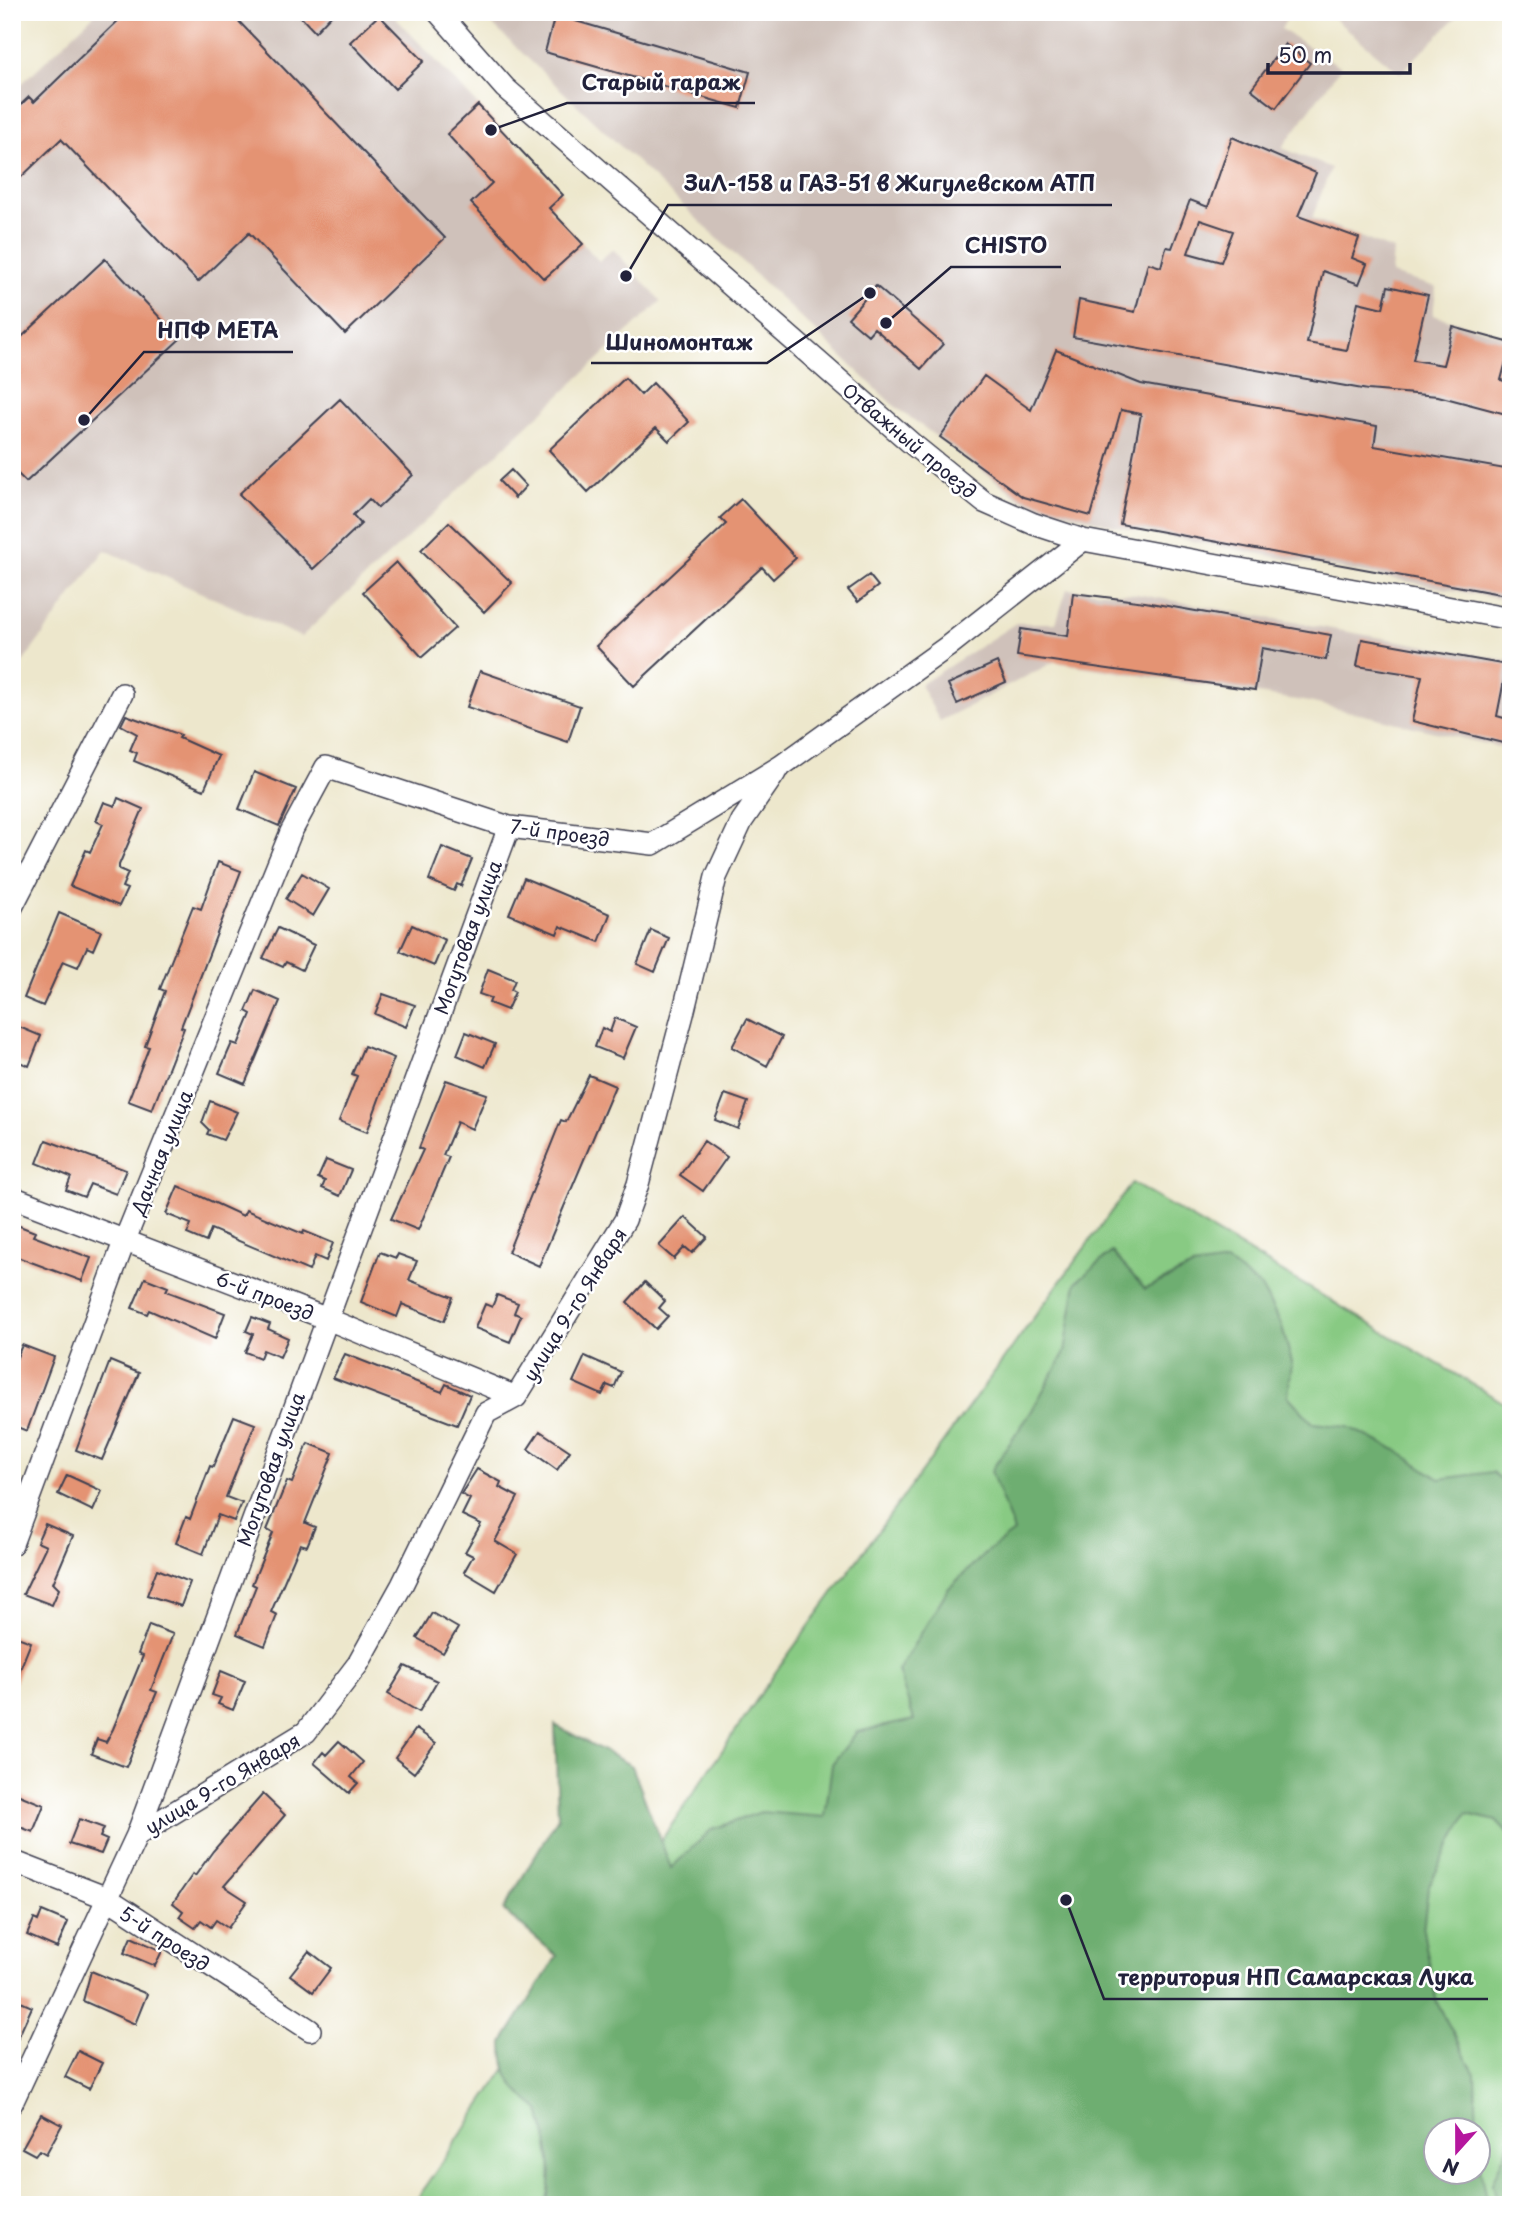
<svg xmlns="http://www.w3.org/2000/svg" width="1523" height="2217" viewBox="0 0 1523 2217" font-family="'Playpen Sans',sans-serif">
	<style>
		.industrial { fill: #cfc1ba }
		.green { fill: #88ca83; stroke: #55765f; stroke-width: 2; fill-rule: evenodd }
		.forest { fill: #6eae71; stroke: #486856; stroke-width: 2 }
		.building { fill: #e49373; fill-rule: evenodd }
		.lines { fill: none; stroke-linecap: round; stroke-linejoin: round }
		.street-casing { stroke: #404051; stroke-width: 24 }
		.street { stroke: #fff; stroke-width: 21 }
		.labels { text-anchor: middle; dominant-baseline: central; stroke-width: 5; stroke-linejoin: round; paint-order: stroke }
		.street-label { font-size: 19px; fill: #22223b; stroke: #fff }
		.leader { fill: none; stroke: #22223b; stroke-width: 2.5 }
		.callout-dot { fill: #22223b; stroke: #fff; stroke-width: 2.5 }
		.callout-label { font-size: 21px; text-anchor: middle; font-weight: bold; fill: #22223b; stroke: #fff; stroke-width: 5; stroke-linejoin: round; paint-order: stroke }
	</style>
	<rect width="100%" height="100%" fill="#fff"/>
	<filter id="ink" filterUnits="userSpaceOnUse"><feTurbulence type="fractalNoise" baseFrequency=".0143" numOctaves="2"/><feDisplacementMap in="SourceGraphic" scale="14" xChannelSelector="R" yChannelSelector="G"/><feConvolveMatrix kernelMatrix="1 2 1 2 8 2 1 2 1" color-interpolation-filters="sRGB"/></filter>
	<filter id="wash" filterUnits="userSpaceOnUse"><feTurbulence type="fractalNoise" baseFrequency=".00686" numOctaves="4" result="noise"/><feDisplacementMap in="SourceGraphic" scale="28" xChannelSelector="R" yChannelSelector="G"/><feGaussianBlur stdDeviation="1.57" result="paint"/><feColorMatrix in="noise" values="0 0 0 0 0 0 0 0 0 0 0 0 0 0 0 0 0 1.4 0 .05"/><feComposite in="paint" operator="in"/></filter>
	<g filter="url(#wash)">
		<rect width="100%" height="100%" fill="#ede7cc"/>
		<path class="industrial" d="M97,12H390L563,195L549,208L599,261L613,249L661,301L301,637L105,550L23,662L12,655V93Z
			M479,12H1291L1281,29L1341,67L1282,148L1331,168L1312,218L1393,250L1391,274L1436,287L1433,315L1511,338V601L1122,528L1022,500L892,404Z
			M1326,12H1462L1400,73Z
			M1067,589L1136,594L1511,661V750L1309,702L1054,662L940,721L920,685L1016,623H1056Z"/>
		<path class="green" d="M1132,1183L1511,1407V2205H413L777,1670ZM1436,2130H1478V2172H1436Z"/>
		<path class="forest" d="M1112,1252L1145,1289L1192,1267L1227,1262L1261,1287L1281,1324L1292,1362L1288,1396L1313,1423L1348,1427L1396,1450L1440,1479L1492,1472L1511,1489V1837L1496,1821L1467,1814L1428,1887L1423,1931L1437,2003L1475,2074L1477,2129L1436,2130V2172H1478V2157L1487,2205H545C557,2175 547,2140 540,2110C514,2092 502,2075 503,2042L557,1956L503,1910L558,1817L555,1725L632,1766L671,1868L712,1829L761,1812L825,1817L832,1764L857,1732L914,1720L898,1671L948,1589L988,1551L1014,1532L991,1471L1031,1412L1065,1352L1076,1282Z
			M1511,2137V2205H1497L1492,2183Z"/>
		<g id="blocks">
			<path class="building" d="M127,12H230L445,238L345,334L249,233L198,282L61,139L12,186V113L29,97L34,102Z
				M296,12H334L315,32Z
				M379,15L424,61L395,89L350,42Z
				M555,15L750,72L740,108L545,52Z
				M1285,44L1310,63L1276,108L1251,89Z
				M478,105L563,195L549,208L583,244L544,279L471,203L492,183L447,134Z
				M1232,137L1316,173L1298,216L1359,238L1352,258L1367,264L1359,284L1323,271L1307,343L1347,350L1358,302L1383,308L1388,286L1428,295L1413,360L1443,365L1453,327L1511,343L1501,380L1511,383L1506,414L1438,396L1368,390L1073,337L1079,300L1135,312L1148,263L1161,267L1166,247L1172,248L1190,200L1208,207ZM1200,220L1233,231L1221,262L1188,253Z
				M105,259L180,339L26,482L12,468V346Z
				M876,286L943,344L921,369L874,328L868,335L848,318Z
				M1056,350L1141,384L1377,426L1374,446L1511,470V596L1120,524L1141,414L1121,410L1091,516L1023,497L940,437L984,376L1031,410Z
				M625,378L641,395L653,383L689,422L669,441L656,428L588,492L549,450Z
				M340,399L413,475L378,508L369,499L353,515L361,524L313,569L239,494Z
				M511,470L526,486L515,498L499,481Z
				M741,499L796,558L773,579L762,567L634,686L596,646L726,524L720,518Z
				M449,522L512,583L484,612L421,550Z
				M396,562L455,628L422,657L363,592Z
				M869,575L878,586L858,602L848,590Z
				M1073,593L1145,602L1331,635L1326,660L1262,648L1255,690L1017,656L1021,629L1068,636Z
				M1362,639L1507,665L1497,716L1511,720V745L1412,721L1422,676L1357,666Z
				M997,662L1006,682L957,704L948,684Z
				M480,671L580,706L568,742L467,707Z
				M126,715L181,735L179,738L219,756L204,790L134,761L137,753L130,750L137,734L121,725Z
				M254,772L296,789L279,826L239,809Z
				M118,798L143,809L119,865V869L128,873L122,887L127,889L119,906L70,886L86,850L90,852L103,824L96,821L104,802L115,806Z
				M442,847L472,859L461,886L457,884L454,891L429,880Z
				M218,862L241,871L181,1027L184,1028L152,1110L128,1101L149,1047L145,1046L165,991L160,989L175,951L193,906L201,909Z
				M302,873L329,889L313,916L286,899Z
				M524,878L610,914L599,942L560,926L557,934L509,914Z
				M59,913L101,931L93,950L87,947L78,967L63,961L43,1006L24,998Z
				M412,925L445,940L434,966L400,951Z
				M278,928L314,945L302,970L286,962L283,967L263,958Z
				M651,930L669,938L655,972L637,964Z
				M488,969L515,980L511,990L515,992L507,1010L489,1003L491,998L479,994Z
				M255,990L280,1001L245,1084L219,1073L232,1043L238,1045L251,1014L246,1011Z
				M383,994L415,1005L406,1027L375,1014Z
				M615,1018L636,1027L623,1058L595,1047L602,1028L610,1032Z
				M747,1019L782,1037L767,1066L732,1047Z
				M12,1024L41,1036L29,1066L12,1059Z
				M466,1032L495,1044L485,1067L457,1055Z
				M364,1046L394,1058L367,1132L339,1121L357,1076L352,1074Z
				M589,1075L615,1086L539,1266L508,1252L561,1120L566,1122Z
				M446,1080L487,1094L472,1129L457,1122L443,1155L449,1157L418,1230L391,1219L423,1150L419,1148Z
				M725,1094L748,1102L738,1129L715,1120Z
				M210,1101L237,1112L223,1140L207,1134L209,1130L202,1123Z
				M46,1140L126,1170L116,1194L90,1184L84,1197L66,1190L71,1177L37,1163Z
				M704,1141L727,1157L703,1191L680,1175Z
				M326,1160L351,1170L340,1196L322,1188L325,1181L318,1178Z
				M178,1186L243,1216L246,1210L303,1234L304,1231L333,1243L326,1261L315,1256L309,1271L211,1229L206,1242L187,1234L191,1224L166,1214Z
				M685,1217L707,1237L692,1253L685,1247L674,1259L659,1246Z
				M12,1223L35,1232L33,1236L91,1258L82,1281L12,1255Z
				M380,1252L396,1258L398,1254L417,1261L409,1280L453,1297L444,1321L402,1304L397,1317L361,1302Z
				M145,1278L168,1287L166,1291L225,1313L215,1339L149,1310L147,1314L132,1308Z
				M645,1282L665,1301L659,1308L668,1316L656,1329L627,1302Z
				M497,1295L518,1303L514,1313L521,1316L510,1342L475,1328L485,1304L492,1307Z
				M252,1317L270,1324L268,1329L288,1338L280,1357L263,1350L260,1358L245,1352L253,1334L246,1331Z
				M22,1345L54,1357L27,1431L12,1425V1369Z
				M345,1354L442,1392L446,1384L470,1395L457,1425L333,1378Z
				M585,1356L621,1372L614,1388L607,1385L602,1395L573,1382Z
				M110,1361L139,1373L102,1460L76,1450Z
				M234,1416L255,1424L226,1497L242,1503L234,1521L218,1515L203,1554L176,1543L186,1517L190,1519L210,1466L213,1467Z
				M540,1431L570,1451L557,1470L528,1449Z
				M308,1443L333,1453L305,1523L315,1527L307,1546L300,1544L271,1612L277,1615L265,1646L237,1634L256,1586L252,1584L273,1533L267,1530L287,1481L292,1483Z
				M477,1469L501,1482L499,1487L518,1497L495,1541L517,1554L496,1591L464,1572L473,1556L465,1552L481,1524L462,1515L470,1499L461,1494Z
				M67,1475L102,1491L93,1511L58,1494Z
				M45,1524L73,1536L53,1583L59,1589L52,1605L23,1594L46,1546L37,1542Z
				M157,1569L190,1582L181,1606L147,1595Z
				M432,1613L458,1628L443,1653L417,1638Z
				M149,1625L173,1634L151,1690L157,1692L126,1767L91,1754L97,1739L106,1742L113,1729L143,1656L138,1654Z
				M12,1635L31,1642L13,1687H12Z
				M405,1666L437,1681L419,1712L388,1694Z
				M221,1671L245,1681L233,1710L218,1704L221,1698L212,1695Z
				M416,1729L436,1743L414,1773L395,1758Z
				M339,1741L363,1762L351,1777L358,1783L349,1793L314,1763L323,1752L326,1755Z
				M12,1792L44,1805L33,1832L12,1824Z
				M263,1794L285,1815L224,1886L247,1901L228,1928L216,1920L211,1927L201,1920L195,1928L179,1917L183,1911L173,1903L193,1874L195,1876L213,1851Z
				M79,1819L104,1828L100,1837L107,1840L101,1854L69,1844Z
				M42,1911L68,1922L57,1948L27,1935L34,1919L38,1921Z
				M131,1937L162,1951L155,1966L124,1953Z
				M309,1951L331,1968L313,1992L290,1975Z
				M91,1971L147,1994L135,2024L83,2001Z
				M12,1998L32,2007L12,2051Z
				M78,2051L102,2063L89,2089L65,2077Z
				M41,2114L62,2125L46,2154L39,2150L35,2155L22,2148Z"/>
		</g>
	</g>
	<g filter="url(#ink)">
		<use href="#blocks" fill-opacity="0" stroke="#404051" stroke-width="2"/>
		<g class="lines">
			<defs>
				<path id="street" d="M438,12L505,88L911,443L984,502L1034,524L1083,540L1511,619
					M12,907L122,694
					M12,1197L325,1318L516,1397
					M12,1544L124,1242L291,832L326,767L509,827L653,844L781,766L947,647L1083,540
					M137,1835L306,1732L358,1664L402,1585L486,1413L516,1397L625,1220L638,1184L683,1014L716,877L742,821L775,773
					M12,1861L107,1898L310,2030
					M12,2103L137,1835L509,827"/>
			</defs>
			<use href="#street" class="street-casing"/>
			<use href="#street" class="street"/>
		</g>
	</g>
	<g class="labels">
		<g class="street-label">
			<text transform="translate(910 440) rotate(40)">Отважный проезд</text>
			<text transform="translate(560 832) rotate(8)">7-й проезд</text>
			<text transform="translate(467 937) rotate(-70)">Могутовая улица</text>
			<text transform="translate(161 1152) rotate(-68)">Дачная улица</text>
			<text transform="translate(265 1295) rotate(21)">6-й проезд</text>
			<text transform="translate(574 1304) rotate(-58)">улица 9-го Января</text>
			<text transform="translate(270 1469) rotate(-70)">Могутовая улица</text>
			<text transform="translate(222 1783) rotate(-31)">улица 9-го Января</text>
			<text transform="translate(165 1938) rotate(33)">5-й проезд</text>
		</g>
	</g>
	<path class="leader" d="M491 130L567 103H755M626 276L668 205H1112M886 323L951 267H1061M84 420L144 352H293M870 293L767 363H591M1066 1900L1104 1999H1488"/>
	<g class="callout-dot">
		<circle cx="491" cy="130" r="7"/>
		<circle cx="626" cy="276" r="7"/>
		<circle cx="886" cy="323" r="7"/>
		<circle cx="84" cy="420" r="7"/>
		<circle cx="870" cy="293" r="7"/>
		<circle cx="1066" cy="1900" r="7"/>
	</g>
	<g class="callout-label">
		<text x="661" y="90">Старый гараж</text>
		<text x="890" y="191">ЗиЛ-158 и ГАЗ-51 в Жигулевском АТП</text>
		<text x="1006" y="253">CHISTO</text>
		<text x="218" y="338">НПФ МЕТА</text>
		<text x="679" y="350">Шиномонтаж</text>
		<text x="1296" y="1985">территория НП Самарская Лука</text>
	</g>
	<rect width="1523" height="2217" fill="none" stroke="#fff" stroke-width="42"/>
	<g transform="translate(1457 2151) rotate(201)"><circle r="33" fill="#ffffff" stroke="#a7a7b1" stroke-width="2"/>
	<path d="M0-5L12 26L0 18L-12 26Z" fill="#b5179e"/>
	<text y="-10" font-size="19" font-weight="bold" text-anchor="middle" fill="#22223b">N</text>
	</g>
	<path d="M1268 63v10h142v-10" fill="none" stroke="#22223b" stroke-width="3.5"/>
	<text x="1278" y="63" font-size="21" fill="#22223b" stroke="#ffffff" stroke-width="5" paint-order="stroke">50 m</text>
</svg>
